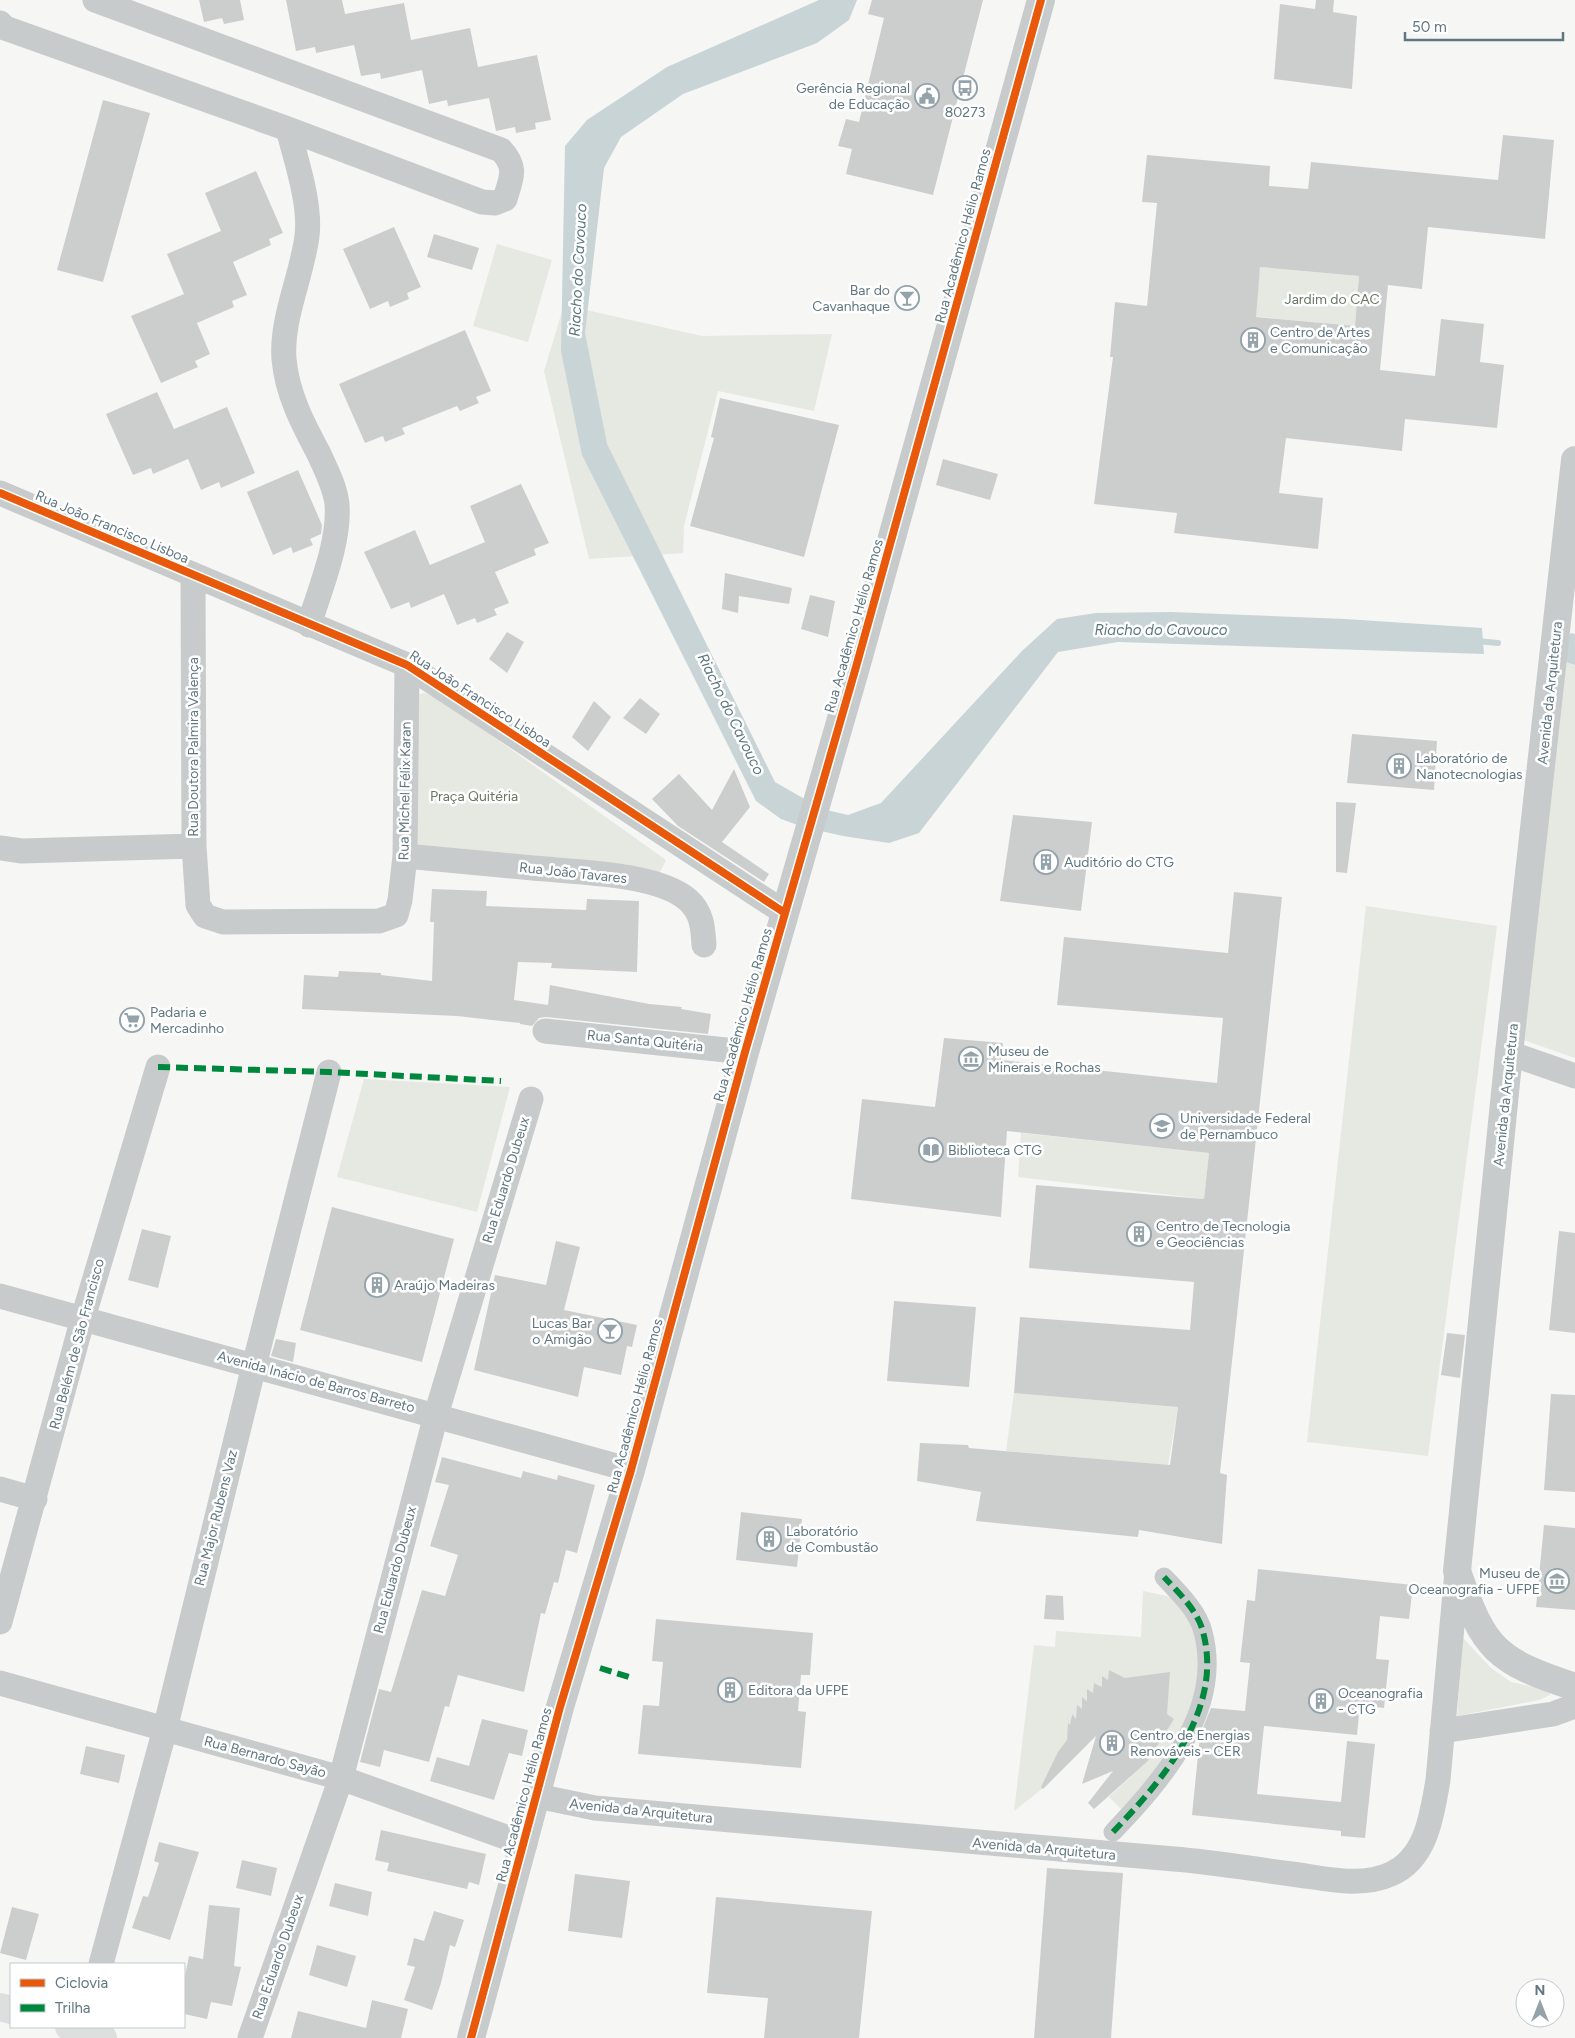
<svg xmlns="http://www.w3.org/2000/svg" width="1575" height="2038" viewBox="0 0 1575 2038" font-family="Figtree,sans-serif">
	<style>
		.green { fill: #e6e8e2 }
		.water { fill: #c8d4d6 }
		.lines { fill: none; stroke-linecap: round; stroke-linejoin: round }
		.stream { stroke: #c8d4d6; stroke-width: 6 }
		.building { fill: #cccece; fill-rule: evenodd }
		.pedestrian { stroke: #c8cbcb; stroke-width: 19 }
		.minor { stroke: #c8cbcb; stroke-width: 25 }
		.tertiary { stroke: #c8cbcb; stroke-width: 28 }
		.secondary { stroke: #dddfdf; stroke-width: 28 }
		.quiet { stroke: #00873e; stroke-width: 6; stroke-dasharray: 12 6; stroke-linecap: butt }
		.cycleway-casing { stroke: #fff; stroke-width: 11 }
		.cycleway { stroke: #e8590c; stroke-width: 8 }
		.labels { text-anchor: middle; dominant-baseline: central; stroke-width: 5; stroke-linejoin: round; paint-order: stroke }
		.poi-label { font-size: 14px; fill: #607781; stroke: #fff; text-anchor: start }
		.street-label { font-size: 14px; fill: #607781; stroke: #fff }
		.park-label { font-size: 14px; fill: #677860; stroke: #fff }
		.water-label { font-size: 15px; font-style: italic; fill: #5b777c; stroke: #fff }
	</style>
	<rect width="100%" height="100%" fill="#f6f6f5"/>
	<path class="green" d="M497,244L552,260L528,342L473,326Z
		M1260,267L1359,276L1351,373L1324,323L1186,310L1258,286Z
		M564,305L702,336L832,334L814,411L718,391L684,526L683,553L589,559L544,371Z
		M1566,662L1575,665V1058L1523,1040Z
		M424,693L434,696L457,711L666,860L657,878L421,851L413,839L418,695Z
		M1366,906L1497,926L1428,1456L1307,1442Z
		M364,1079L510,1087L477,1212L337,1177Z
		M1021,1133L1209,1153L1204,1199L1018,1177Z
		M1014,1393L1178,1407L1168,1465L1006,1451Z
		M1143,1591L1167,1596L1180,1603L1199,1637L1200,1684L1180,1741L1126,1814L1109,1797L1148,1761L1174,1719L1137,1694L1109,1670V1684L1102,1677V1685L1106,1687L1101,1693L1100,1686L1094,1683L1095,1694L1088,1690V1701L1082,1698V1705L1086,1711L1084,1716L1077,1705V1720L1071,1715V1721L1076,1727L1053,1763L1048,1784L1014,1811L1034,1645L1055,1647L1056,1631L1141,1637Z
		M1463,1638L1491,1668L1511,1682L1549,1690L1550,1695L1539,1700L1457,1716Z"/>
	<path class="water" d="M819,0H857L849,20L817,43L683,94L621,137L604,168L585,333L607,444L775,782L822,809L848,815L881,803L1022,651L1057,619L1096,613L1171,612L1345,619L1482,628L1484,654L1118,642L1058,652L919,833L889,843L843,836L803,827L781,819L756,801L582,455L561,351L565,146L587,120L667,67Z
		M1571,633L1575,634V665L1566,662V640Z"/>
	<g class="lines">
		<path class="stream" d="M1477,641L1498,643"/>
	</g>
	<path class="building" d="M199,0H240L244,20L224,24L222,18L204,22Z
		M286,0H342L345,14L404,3L411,40L470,28L478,67L537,55L551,120L535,123L536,129L516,133L515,127L496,131L489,98L448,106L447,100L429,104L422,70L381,79L380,73L361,76L354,45L316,53L315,47L296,51Z
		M872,0H983L933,195L846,174L852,149L838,146L846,119L859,122L884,18L868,14Z
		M1316,0H1334L1333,12L1357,16L1352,89L1274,79L1280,4L1315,9Z
		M103,100L150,113L103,282L57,270Z
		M1503,135L1554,140L1545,239L1428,227L1422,289L1388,285L1380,370L1435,376L1441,319L1484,324L1480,362L1504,365L1497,428L1405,419L1402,451L1286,438L1279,493L1323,498L1318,549L1174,533L1177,513L1094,504L1113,357H1110L1115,302L1147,306L1157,203L1142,202L1147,155L1270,166L1269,186L1308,189L1311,162L1498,180ZM1260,267L1359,276L1355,326L1256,317Z
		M256,171L283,233L269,239L271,245L233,262L247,295L232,301L234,307L197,323L210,354L195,361L198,367L161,383L131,316L184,294L167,254L221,231L205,193Z
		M394,227L421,287L407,293L409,299L390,307L388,301L370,309L343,249Z
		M434,234L479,248L472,270L427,257Z
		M465,330L491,391L476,397L479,403L460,411L457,406L402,428L405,434L385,442L383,436L365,443L339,384Z
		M157,392L174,429L227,407L255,473L221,488L219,482L201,490L188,459L153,474L151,468L133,475L106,414Z
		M720,398L839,425L804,557L690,526L714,438L711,437Z
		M943,459L998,474L990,500L936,485Z
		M298,470L322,525L321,534L310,539L313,545L293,553L291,547L273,555L247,492Z
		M521,484L549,543L534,549L536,555L495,572L509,603L494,609L497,615L477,623L475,618L457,625L444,594L411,608L409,602L391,609L364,552L415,530L430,565L485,542L470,506Z
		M725,573L792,588L789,604L739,596L738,613L722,609Z
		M810,595L835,601L828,637L801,629Z
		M507,632L524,642L507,673L489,659Z
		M640,698L660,714L646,734L623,718Z
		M594,701L611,717L588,751L572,737Z
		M1352,734L1437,741L1434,790L1347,783Z
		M734,769L750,807L722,842L769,874L764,882L678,826L652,799L679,774L712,810Z
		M1336,802L1356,803L1347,873L1336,872Z
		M1013,815L1092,822L1081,911L1000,901Z
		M432,889L487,891L486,906L586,910L587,899L639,901L637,972L551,968L552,963L518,962L514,1000L548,1005L550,985L649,1004L682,1007L681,1009L711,1014L708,1034L546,1017L539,1018L532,1026L520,1024V1023L457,1016L302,1009L304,975L338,977L339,971L381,973V975L432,981L434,922H430Z
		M1234,892L1282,897L1220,1473L1227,1475L1222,1544L1139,1530L1138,1537L976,1521L981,1492L917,1481L920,1443L968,1445L969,1448L1170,1465L1178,1407L1014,1393L1020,1317L1190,1330L1194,1282L1029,1268L1036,1185L1204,1199L1209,1153L1007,1131L1001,1217L851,1199L862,1099L935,1107L944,1038L1003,1043L1001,1060L1217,1083L1223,1018L1057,1005L1064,937L1228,953Z
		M332,1207L454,1239L422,1362L300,1330Z
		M142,1229L171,1236L158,1288L128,1280Z
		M1559,1231L1575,1233V1333L1549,1330Z
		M556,1241L580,1247L564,1310L637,1325L632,1347L627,1346L621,1375L584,1367L578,1397L474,1370L495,1275L546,1285Z
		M894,1301L976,1307L969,1387L887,1381Z
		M1447,1333L1465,1335L1460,1378L1441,1375Z
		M276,1339L296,1343L293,1362L271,1356Z
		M1551,1394L1575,1395V1492L1544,1490Z
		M442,1457L521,1478L523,1471L557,1480L558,1475L595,1485L577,1553L566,1550L558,1583L554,1582L545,1614L541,1613L524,1692L458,1675L449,1707L445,1706L429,1762L384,1750L380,1767L360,1762L379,1689L391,1692L422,1590L445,1596L458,1555L430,1546L449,1485L435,1482Z
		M741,1512L802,1519L797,1567L736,1560Z
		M1544,1525L1575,1528V1610L1536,1607Z
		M1258,1569L1413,1585L1409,1619L1380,1616L1376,1659L1389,1660L1384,1708L1360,1705L1357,1735L1264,1726L1257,1794L1341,1802L1347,1741L1375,1744L1365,1838L1341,1836V1831L1192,1815L1200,1735L1211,1708L1245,1711L1250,1663L1240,1662L1247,1600L1255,1601Z
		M1046,1595L1063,1596L1064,1620L1044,1619Z
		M656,1619L813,1633L810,1675H801L798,1711L806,1712L801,1768L638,1754L643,1705L659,1706L663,1662L652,1661Z
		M1109,1670L1125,1678L1170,1672L1167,1714L1174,1719L1148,1761L1094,1809L1088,1803L1113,1771L1082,1784L1096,1736L1043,1789L1041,1787L1058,1752L1067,1740L1068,1723L1070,1725L1072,1714L1076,1719L1077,1705L1082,1709V1697L1087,1701V1689L1093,1693L1094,1683L1102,1687V1676L1108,1680Z
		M482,1719L528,1730L522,1756L509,1753L494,1800L430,1781L437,1757L469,1766Z
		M86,1746L125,1755L119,1783L80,1774Z
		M381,1830L486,1854L479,1885L469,1882L467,1889L387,1871L389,1863L375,1860Z
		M159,1842L199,1852L170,1940L132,1928L143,1896L148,1897L159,1863L154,1861Z
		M242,1860L277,1868L271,1896L236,1888Z
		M1047,1868L1123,1873L1111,2038H1034Z
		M575,1874L630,1881L622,1938L568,1931Z
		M335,1883L372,1892L368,1916L329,1906Z
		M716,1897L872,1911L859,2038H764L768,1998L707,1993Z
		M209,1905L240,1908L234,1966L241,1967L232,2006L211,2002L207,2019L184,2014V1981L189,1956L203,1959Z
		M12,1907L39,1914L26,1960L0,1953Z
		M434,1911L464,1920L455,1947L450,1945L441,1983L432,2010L404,2000L415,1967L407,1965L414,1938L424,1941Z
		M317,1945L356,1956L347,1987L309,1975Z
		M372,2000L408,2009L401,2038H291L298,2011L366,2028Z"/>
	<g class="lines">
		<path class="pedestrian" d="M1113,1832C1162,1781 1224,1710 1203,1632C1198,1611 1179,1593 1164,1577"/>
		<path class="minor" d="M0,23L5,28L288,129L482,202L495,203L505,199C511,178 518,168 501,150L95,0
			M288,129C296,160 311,204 307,236C302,276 281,318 284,359C287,394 303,424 319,454C326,470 335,486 337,504C340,542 320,589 309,625
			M0,493L407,665L785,913
			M193,575L194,846L198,905L205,916L223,922L379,921L396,915L400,900L405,856L407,665
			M0,848L22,851L194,846
			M405,856C447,860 490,864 533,868C574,872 658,873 688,900C702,912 703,928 704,945
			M545,1031L745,1052
			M1509,1053L1575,1076
			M0,1296L631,1470
			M0,1489L35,1499
			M0,1622L83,1318L158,1067
			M0,1683L341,1778L525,1844
			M1442,1731L1553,1714L1575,1706
			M537,1796L595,1808C788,1826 981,1842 1174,1859C1213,1862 1253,1869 1292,1874C1323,1878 1361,1888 1391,1874C1427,1858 1432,1814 1438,1780L1457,1571
			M101,1964L165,1729L254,1366L329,1072
			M250,2038L341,1778L436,1415L531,1099"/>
		<path class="tertiary" d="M1575,460L1509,1053L1457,1571C1484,1650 1496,1661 1575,1687
			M471,2038L560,1707L631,1470L745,1052L856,667L1041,0"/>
		<path class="secondary" d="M0,2007L11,2010
			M69,2027L103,2038"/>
		<path class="quiet" d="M158,1067L329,1072L501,1081
			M600,1668L629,1677
			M1113,1832C1162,1781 1224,1710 1203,1632C1198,1611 1179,1593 1164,1577"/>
		<defs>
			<path id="cycleway" d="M0,493L407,665L785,913
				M471,2038L560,1707L631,1470L745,1052L856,667L1041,0"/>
		</defs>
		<use href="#cycleway" class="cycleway-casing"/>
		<use href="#cycleway" class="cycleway"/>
	</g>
	<defs>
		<symbol id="bus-ring" viewBox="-11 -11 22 22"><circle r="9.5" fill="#fff" stroke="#94a3aa" stroke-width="1.5"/><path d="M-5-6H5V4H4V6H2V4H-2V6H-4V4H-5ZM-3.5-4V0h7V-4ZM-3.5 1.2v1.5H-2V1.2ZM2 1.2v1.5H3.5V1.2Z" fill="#94a3aa"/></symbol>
		<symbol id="civic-ring" viewBox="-11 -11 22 22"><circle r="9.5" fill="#fff" stroke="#94a3aa" stroke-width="1.5"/><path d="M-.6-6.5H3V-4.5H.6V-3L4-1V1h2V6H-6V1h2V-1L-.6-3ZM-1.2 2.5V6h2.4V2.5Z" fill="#94a3aa"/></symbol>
		<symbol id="bar-ring" viewBox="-11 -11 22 22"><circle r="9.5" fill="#fff" stroke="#94a3aa" stroke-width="1.5"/><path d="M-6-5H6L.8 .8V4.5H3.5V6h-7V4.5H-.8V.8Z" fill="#94a3aa"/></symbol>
		<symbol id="building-ring" viewBox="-11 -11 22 22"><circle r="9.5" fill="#fff" stroke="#94a3aa" stroke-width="1.5"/><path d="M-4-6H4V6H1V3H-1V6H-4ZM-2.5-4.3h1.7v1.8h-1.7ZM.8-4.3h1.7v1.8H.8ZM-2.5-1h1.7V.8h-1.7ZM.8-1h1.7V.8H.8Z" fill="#94a3aa"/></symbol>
		<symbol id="supermarket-ring" viewBox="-11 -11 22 22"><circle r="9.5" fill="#fff" stroke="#94a3aa" stroke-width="1.5"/><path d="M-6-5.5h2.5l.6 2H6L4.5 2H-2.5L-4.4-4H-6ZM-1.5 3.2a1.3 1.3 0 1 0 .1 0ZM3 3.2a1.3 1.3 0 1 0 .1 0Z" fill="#94a3aa"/></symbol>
		<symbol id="museum-ring" viewBox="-11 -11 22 22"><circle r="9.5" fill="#fff" stroke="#94a3aa" stroke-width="1.5"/><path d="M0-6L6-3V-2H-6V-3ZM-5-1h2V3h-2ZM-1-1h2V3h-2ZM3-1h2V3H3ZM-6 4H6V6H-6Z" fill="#94a3aa"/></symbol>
		<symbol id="university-ring" viewBox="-11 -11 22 22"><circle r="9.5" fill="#fff" stroke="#94a3aa" stroke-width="1.5"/><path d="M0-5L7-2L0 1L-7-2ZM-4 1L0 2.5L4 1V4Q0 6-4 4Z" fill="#94a3aa"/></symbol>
		<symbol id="library-ring" viewBox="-11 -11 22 22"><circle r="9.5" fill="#fff" stroke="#94a3aa" stroke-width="1.5"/><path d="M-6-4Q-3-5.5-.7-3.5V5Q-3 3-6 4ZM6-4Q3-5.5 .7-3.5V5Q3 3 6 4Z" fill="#94a3aa"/></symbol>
	</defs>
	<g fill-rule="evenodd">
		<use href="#bus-ring" x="951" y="74" width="28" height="28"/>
		<use href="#civic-ring" x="913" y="82" width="28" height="28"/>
		<use href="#bar-ring" x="893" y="284" width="28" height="28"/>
		<use href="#building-ring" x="1239" y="326" width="28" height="28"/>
		<use href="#building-ring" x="1385" y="752" width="28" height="28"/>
		<use href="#building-ring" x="1032" y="848" width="28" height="28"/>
		<use href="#supermarket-ring" x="118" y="1006" width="28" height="28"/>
		<use href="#museum-ring" x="957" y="1045" width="28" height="28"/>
		<use href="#university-ring" x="1148" y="1112" width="28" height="28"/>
		<use href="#library-ring" x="917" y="1136" width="28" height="28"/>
		<use href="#building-ring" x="1125" y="1220" width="28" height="28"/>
		<use href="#building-ring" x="363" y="1271" width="28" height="28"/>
		<use href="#bar-ring" x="596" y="1317" width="28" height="28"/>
		<use href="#building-ring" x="755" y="1525" width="28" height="28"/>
		<use href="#museum-ring" x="1543" y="1567" width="28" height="28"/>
		<use href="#building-ring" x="716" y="1676" width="28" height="28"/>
		<use href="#building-ring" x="1307" y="1687" width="28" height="28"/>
		<use href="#building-ring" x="1098" y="1729" width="28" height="28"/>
	</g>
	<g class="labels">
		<g class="poi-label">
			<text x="910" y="88" text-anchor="end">Gerência Regional<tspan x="910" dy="16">de Educação</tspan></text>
			<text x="965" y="112" text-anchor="middle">80273</text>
			<text x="890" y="290" text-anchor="end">Bar do<tspan x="890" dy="16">Cavanhaque</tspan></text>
			<text x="1270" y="332">Centro de Artes<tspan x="1270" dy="16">e Comunicação</tspan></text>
			<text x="1416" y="758">Laboratório de<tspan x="1416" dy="16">Nanotecnologias</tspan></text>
			<text x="1064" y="862">Auditório do CTG</text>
			<text x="150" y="1012">Padaria e<tspan x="150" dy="16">Mercadinho</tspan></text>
			<text x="988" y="1051">Museu de<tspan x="988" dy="16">Minerais e Rochas</tspan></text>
			<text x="1180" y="1118">Universidade Federal<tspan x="1180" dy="16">de Pernambuco</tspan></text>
			<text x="948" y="1150">Biblioteca CTG</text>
			<text x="1156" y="1226">Centro de Tecnologia<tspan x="1156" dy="16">e Geociências</tspan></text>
			<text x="394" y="1285">Araújo Madeiras</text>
			<text x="592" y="1323" text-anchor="end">Lucas Bar<tspan x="592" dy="16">o Amigão</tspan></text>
			<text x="786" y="1531">Laboratório<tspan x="786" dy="16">de Combustão</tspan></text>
			<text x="1540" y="1573" text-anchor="end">Museu de<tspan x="1540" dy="16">Oceanografia - UFPE</tspan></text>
			<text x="748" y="1690">Editora da UFPE</text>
			<text x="1338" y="1693">Oceanografia<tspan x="1338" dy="16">- CTG</tspan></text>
			<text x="1130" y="1735">Centro de Energias<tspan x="1130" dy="16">Renováveis - CER</tspan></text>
		</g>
		<g class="street-label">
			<text transform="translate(963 236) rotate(-75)">Rua Acadêmico Hélio Ramos</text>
			<text transform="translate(112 527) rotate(23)">Rua João Francisco Lisboa</text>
			<text transform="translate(854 626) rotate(-74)">Rua Acadêmico Hélio Ramos</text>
			<text transform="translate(1550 693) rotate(-84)">Avenida da Arquitetura</text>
			<text transform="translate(480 699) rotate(33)">Rua João Francisco Lisboa</text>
			<text transform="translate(193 747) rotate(-90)">Rua Doutora Palmira Valença</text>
			<text transform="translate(405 791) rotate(-89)">Rua Michel Félix Karan</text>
			<text transform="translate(573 873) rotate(6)">Rua João Tavares</text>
			<text transform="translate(743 1015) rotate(-74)">Rua Acadêmico Hélio Ramos</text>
			<text transform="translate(645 1041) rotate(6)">Rua Santa Quitéria</text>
			<text transform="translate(1506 1095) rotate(-84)">Avenida da Arquitetura</text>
			<text transform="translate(506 1180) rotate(-73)">Rua Eduardo Dubeux</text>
			<text transform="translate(77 1344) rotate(-75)">Rua Belém de São Francisco</text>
			<text transform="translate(316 1382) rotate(15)">Avenida Inácio de Barros Barreto</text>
			<text transform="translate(635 1406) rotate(-75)">Rua Acadêmico Hélio Ramos</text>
			<text transform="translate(216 1518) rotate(-76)">Rua Major Rubens Vaz</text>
			<text transform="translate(395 1570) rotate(-75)">Rua Eduardo Dubeux</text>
			<text transform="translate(265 1757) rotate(15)">Rua Bernardo Sayão</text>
			<text transform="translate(524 1795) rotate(-75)">Rua Acadêmico Hélio Ramos</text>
			<text transform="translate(641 1811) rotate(6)">Avenida da Arquitetura</text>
			<text transform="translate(1044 1849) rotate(5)">Avenida da Arquitetura</text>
			<text transform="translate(278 1957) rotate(-71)">Rua Eduardo Dubeux</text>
		</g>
		<g class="park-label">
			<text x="1332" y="299">Jardim do CAC</text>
			<text x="474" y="796">Praça Quitéria</text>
		</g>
		<g class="water-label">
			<text transform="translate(578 270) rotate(-87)">Riacho do Cavouco</text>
			<text x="1161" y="630">Riacho do Cavouco</text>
			<text transform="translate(731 714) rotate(64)">Riacho do Cavouco</text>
		</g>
	</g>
	<rect x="10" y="1963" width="175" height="65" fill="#ffffff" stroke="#bfc9cd"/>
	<rect x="20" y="1979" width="25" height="8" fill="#e8590c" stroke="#bfc9cd"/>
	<text x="55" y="1988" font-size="15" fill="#607781">Ciclovia</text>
	<rect x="20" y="2004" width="25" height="8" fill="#00873e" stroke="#bfc9cd"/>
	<text x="55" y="2013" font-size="15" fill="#607781">Trilha</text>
	<g transform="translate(1540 2003)"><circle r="24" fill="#ffffff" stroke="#bfc9cd"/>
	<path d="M0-4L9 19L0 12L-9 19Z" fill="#94a3aa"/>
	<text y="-8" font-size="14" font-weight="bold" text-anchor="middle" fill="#607781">N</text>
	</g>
	<path d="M1405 32v8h158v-8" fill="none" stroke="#607781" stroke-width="2.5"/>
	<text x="1412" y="32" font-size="15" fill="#607781" stroke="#ffffff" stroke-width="4" paint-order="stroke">50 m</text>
</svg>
